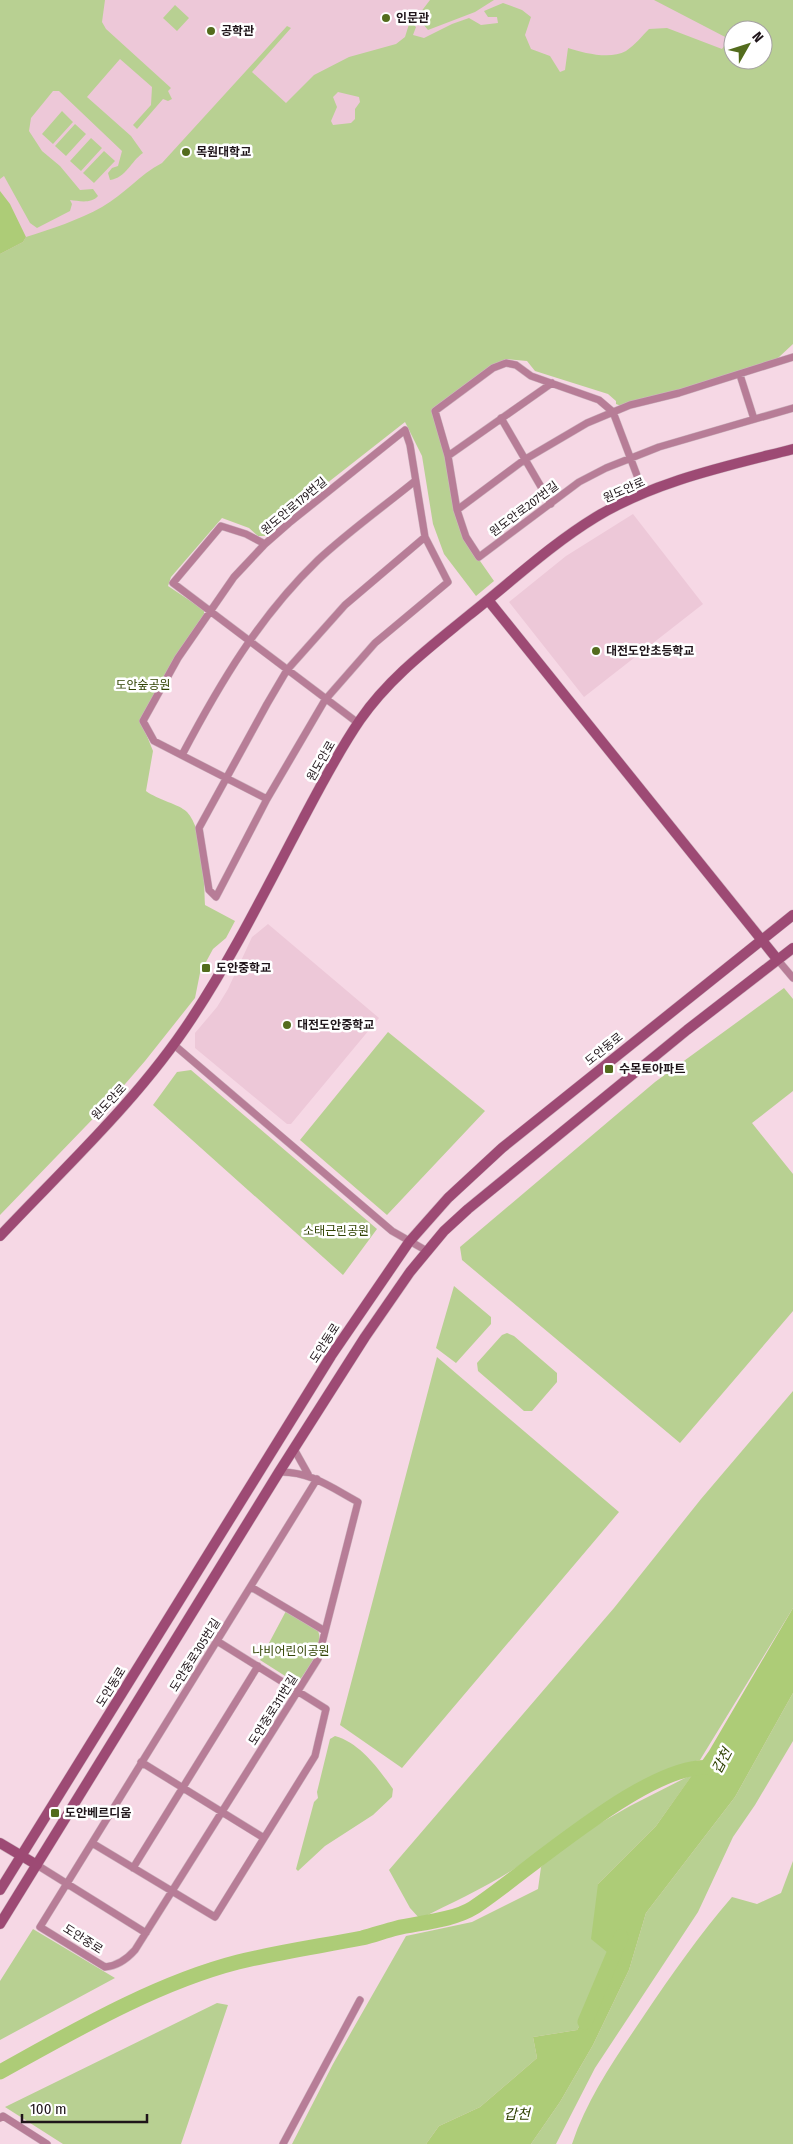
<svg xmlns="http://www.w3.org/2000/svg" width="793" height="2144" viewBox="0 0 793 2144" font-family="'Fira Sans Condensed','Noto Sans KR',sans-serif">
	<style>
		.built { fill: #edc8d8 }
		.green { fill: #b8d092; fill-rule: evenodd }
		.water { fill: #adcc77 }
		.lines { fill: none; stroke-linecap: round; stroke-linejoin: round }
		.river { stroke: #adcc77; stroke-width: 15 }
		.street-casing { stroke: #cfb5c0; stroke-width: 8 }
		.secondary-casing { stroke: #cfb5c0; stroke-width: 11 }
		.street { stroke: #b77d97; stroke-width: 7 }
		.secondary { stroke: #9d4a74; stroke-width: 10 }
		.poi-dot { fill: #536c1d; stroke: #fff; stroke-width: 2 }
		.labels { text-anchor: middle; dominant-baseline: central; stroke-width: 5; stroke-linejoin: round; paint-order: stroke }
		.poi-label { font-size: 12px; font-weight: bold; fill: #1f151a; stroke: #fff; text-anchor: start }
		.street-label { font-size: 12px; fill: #1f151a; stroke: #fff }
		.park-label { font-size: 12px; fill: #324404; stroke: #fff }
		.water-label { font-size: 14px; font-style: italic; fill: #2d3f00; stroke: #fff }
	</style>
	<rect width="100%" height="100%" fill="#f6d8e5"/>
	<path class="built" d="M66,0H781L733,30V51L0,325V96Z
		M633,514L703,604L584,697L509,602L566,556Z
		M268,924L379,1018L291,1124H287L195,1048V1033L217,1007L228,989L252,937Z"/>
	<path class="green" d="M0,0H105L102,22L106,29L171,88L168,91L172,99L168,101L163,99L137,129L133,125L151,105L152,87L120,59L87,97L131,136L143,153C131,161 126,178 110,180L108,173L112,168L118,166L122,151L59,91H53L31,118L29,131L42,151L60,166L80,190L93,189L98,196C91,204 79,201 70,200L72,204L70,211L37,228L30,223L4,176L0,179Z
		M430,0H494L475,12L428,30L417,17Z
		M654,0H793V344L778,358L685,390L624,407L616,404V401L608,394L535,371L527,361L505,359L434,412L464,538L494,581L476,596L444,554L433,524L422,456L405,422L289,513L267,536H258L249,528L222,518L171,577L168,586L204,610V615L141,721L153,751L146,791C158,800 179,804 187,812C204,830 204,881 205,905L235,921L226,938L213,949L200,973L195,998L145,1061L113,1098L0,1215V254L23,242L26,237C51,229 79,220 102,207C125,194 139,175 162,163L287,26L291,28L252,72L286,103L314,75L349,57L396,44L405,37L410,21L416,27L413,35L424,38L452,24L469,18L481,25L498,23L497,17H488L484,11L503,3L522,10L531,17L525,35L531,49L550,56L560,72L565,70L568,48C584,53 610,60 626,51C635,45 642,36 649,29L667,28L722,49L729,39ZM733,30H763V60H733ZM338,92L359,97L360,102L355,109V119L351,123L333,125L331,121L337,107L333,97Z
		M175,5L189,18L177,31L163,18Z
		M62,111L73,122L53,144L42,134Z
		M75,124L86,134L66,156L55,146Z
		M91,138L102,148L81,171L70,161Z
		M104,151L115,161L94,183L83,173Z
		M784,988L793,999V1091L752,1123L793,1174V1311L680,1443L462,1260L460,1247L655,1082Z
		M388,1032L485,1111L387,1215L300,1140Z
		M191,1070L377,1229L343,1275L153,1105L177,1072Z
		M454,1286L491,1317V1324L456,1363L436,1348Z
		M507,1333L514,1336L557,1373V1382L532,1411H524L478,1371L477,1363L502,1335Z
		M437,1357L619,1512L402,1768L340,1725Z
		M793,1391V1608L700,1760C628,1775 574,1830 514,1869C485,1888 451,1903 420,1919L410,1908L389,1870L614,1608L701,1499Z
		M286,1611L318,1631C325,1647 308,1668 300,1680L293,1681L260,1660Z
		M793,1693V1741L755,1805L733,1837L698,1912L595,2068L556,2144H531L560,2102L593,2045L629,1970L646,1913L735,1797Z
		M335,1736C360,1743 378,1768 393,1789L392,1797L373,1815L325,1846L298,1871L296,1869L314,1802L318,1798L317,1792L330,1739Z
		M693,1774L656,1826L598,1884L618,1961L577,2030L533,2037L537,2058L480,2107L439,2126L426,2144H292L333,2064L406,1936L472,1922L538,1889L541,1867L569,1841L630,1806Z
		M793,1861V2144H572C588,2096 617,2056 645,2014C672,1974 700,1934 732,1897L757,1904L781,1893Z
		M33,1929L115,1978L0,2040V1981Z
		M217,2003L228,2005L181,2144H63L5,2107Z"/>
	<path class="water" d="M0,191L10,204L26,237L23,242L0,254Z
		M793,1608V1693L735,1797L646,1913L629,1970L593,2045L560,2102L531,2144H426L439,2126L480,2107L537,2058L533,2037L577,2030L618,1961L591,1939L598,1884L656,1826L709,1751Z"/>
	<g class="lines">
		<path class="river" d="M585,2022L621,1937
			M0,2072C74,2031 156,1983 238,1962C279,1952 321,1946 362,1938C374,1935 385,1931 397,1928C419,1923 454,1920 473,1908C525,1875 658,1752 717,1769"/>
		<defs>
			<path id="street" d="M740,375L754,419
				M501,418L551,504
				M448,456L552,383
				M644,494L613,412L599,400L531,376L516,365L506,363L493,368L435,411L448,456L457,510L466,537L479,557L579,482L606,468L659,447L793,408
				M457,510L524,460L587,423L630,405L679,393L793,357
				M265,544L246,534L221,526L173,583L358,723
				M182,755C220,683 259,617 318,560C348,532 383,507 415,481
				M267,799L154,741L143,721L178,658L234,577L265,544L289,523L405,430L410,445L425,537L448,582L375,643L325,700L267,799L216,897L209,890L199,828L267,704L287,670L345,605L425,537
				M777,959L793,978
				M173,1044L392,1231L427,1251
				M294,1449L308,1474
				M279,1472C310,1471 332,1488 358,1502L318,1659L135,1950C127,1959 118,1966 105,1967L40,1927L317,1479
				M251,1587L325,1631
				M141,1762L264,1838
				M92,1843L215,1917L315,1756L326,1709L217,1641
				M37,1865L146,1933
				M133,1868L258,1666
				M0,2118L3,2116L47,2144
				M283,2144L360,2000"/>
			<path id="secondary" d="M488,600L777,959
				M0,1236C66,1166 139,1099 192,1018C233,956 267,887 302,821C320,787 338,752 360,720C389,678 429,648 468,616C510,583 550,545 596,517C655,481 727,466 793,449
				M0,1843L37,1865
				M0,1890L331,1356L409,1242L448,1198L502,1148L793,915
				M0,1924L279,1472L365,1337L410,1272L444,1231L468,1209L687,1030L793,948"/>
		</defs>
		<use href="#street" class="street-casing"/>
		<use href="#secondary" class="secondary-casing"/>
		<use href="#street" class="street"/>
		<use href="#secondary" class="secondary"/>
	</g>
	<g class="poi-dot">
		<circle cx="386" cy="18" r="5"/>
		<circle cx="211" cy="31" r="5"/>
		<circle cx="186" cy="152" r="5"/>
		<circle cx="596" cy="651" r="5"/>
		<rect x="201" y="963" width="10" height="10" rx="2.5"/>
		<circle cx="287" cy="1025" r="5"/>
		<rect x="604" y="1064" width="10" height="10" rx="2.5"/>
		<rect x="50" y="1808" width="10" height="10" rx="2.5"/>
	</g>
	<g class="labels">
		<g class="poi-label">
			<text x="396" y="18">인문관</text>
			<text x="221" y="31">공학관</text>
			<text x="196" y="152">목원대학교</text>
			<text x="606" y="651">대전도안초등학교</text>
			<text x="216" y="968">도안중학교</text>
			<text x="297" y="1025">대전도안중학교</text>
			<text x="619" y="1069">수목토아파트</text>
			<text x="65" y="1813">도안베르디움</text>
		</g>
		<g class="street-label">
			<text transform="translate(624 490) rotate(-24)">원도안로</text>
			<text transform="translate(294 506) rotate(-40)">원도안로179번길</text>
			<text transform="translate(524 509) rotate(-37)">원도안로207번길</text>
			<text transform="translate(321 761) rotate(-60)">원도안로</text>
			<text transform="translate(604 1049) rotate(-39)">도안동로</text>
			<text transform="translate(109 1102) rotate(-47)">원도안로</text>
			<text transform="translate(325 1343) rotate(-57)">도안동로</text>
			<text transform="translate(195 1655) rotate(-58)">도안중로305번길</text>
			<text transform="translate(111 1687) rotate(-58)">도안동로</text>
			<text transform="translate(273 1710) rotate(-58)">도안중로311번길</text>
			<text transform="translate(83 1939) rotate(32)">도안중로</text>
		</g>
		<g class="park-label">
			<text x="143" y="685">도안숲공원</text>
			<text x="336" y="1231">소태근린공원</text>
			<text x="291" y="1651">나비어린이공원</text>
		</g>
		<g class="water-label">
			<text transform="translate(722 1761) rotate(-62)">갑천</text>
			<text x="517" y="2114">갑천</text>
		</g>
	</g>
	<g transform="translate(748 45) rotate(51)"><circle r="24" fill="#ffffff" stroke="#a5a1a3"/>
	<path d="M0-4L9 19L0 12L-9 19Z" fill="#536c1d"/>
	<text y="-8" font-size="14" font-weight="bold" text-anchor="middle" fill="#1f151a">N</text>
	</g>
	<path d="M22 2114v8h125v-8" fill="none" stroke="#1f151a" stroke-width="2.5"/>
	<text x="30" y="2114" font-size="15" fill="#1f151a" stroke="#ffffff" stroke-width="4" paint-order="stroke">100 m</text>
</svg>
